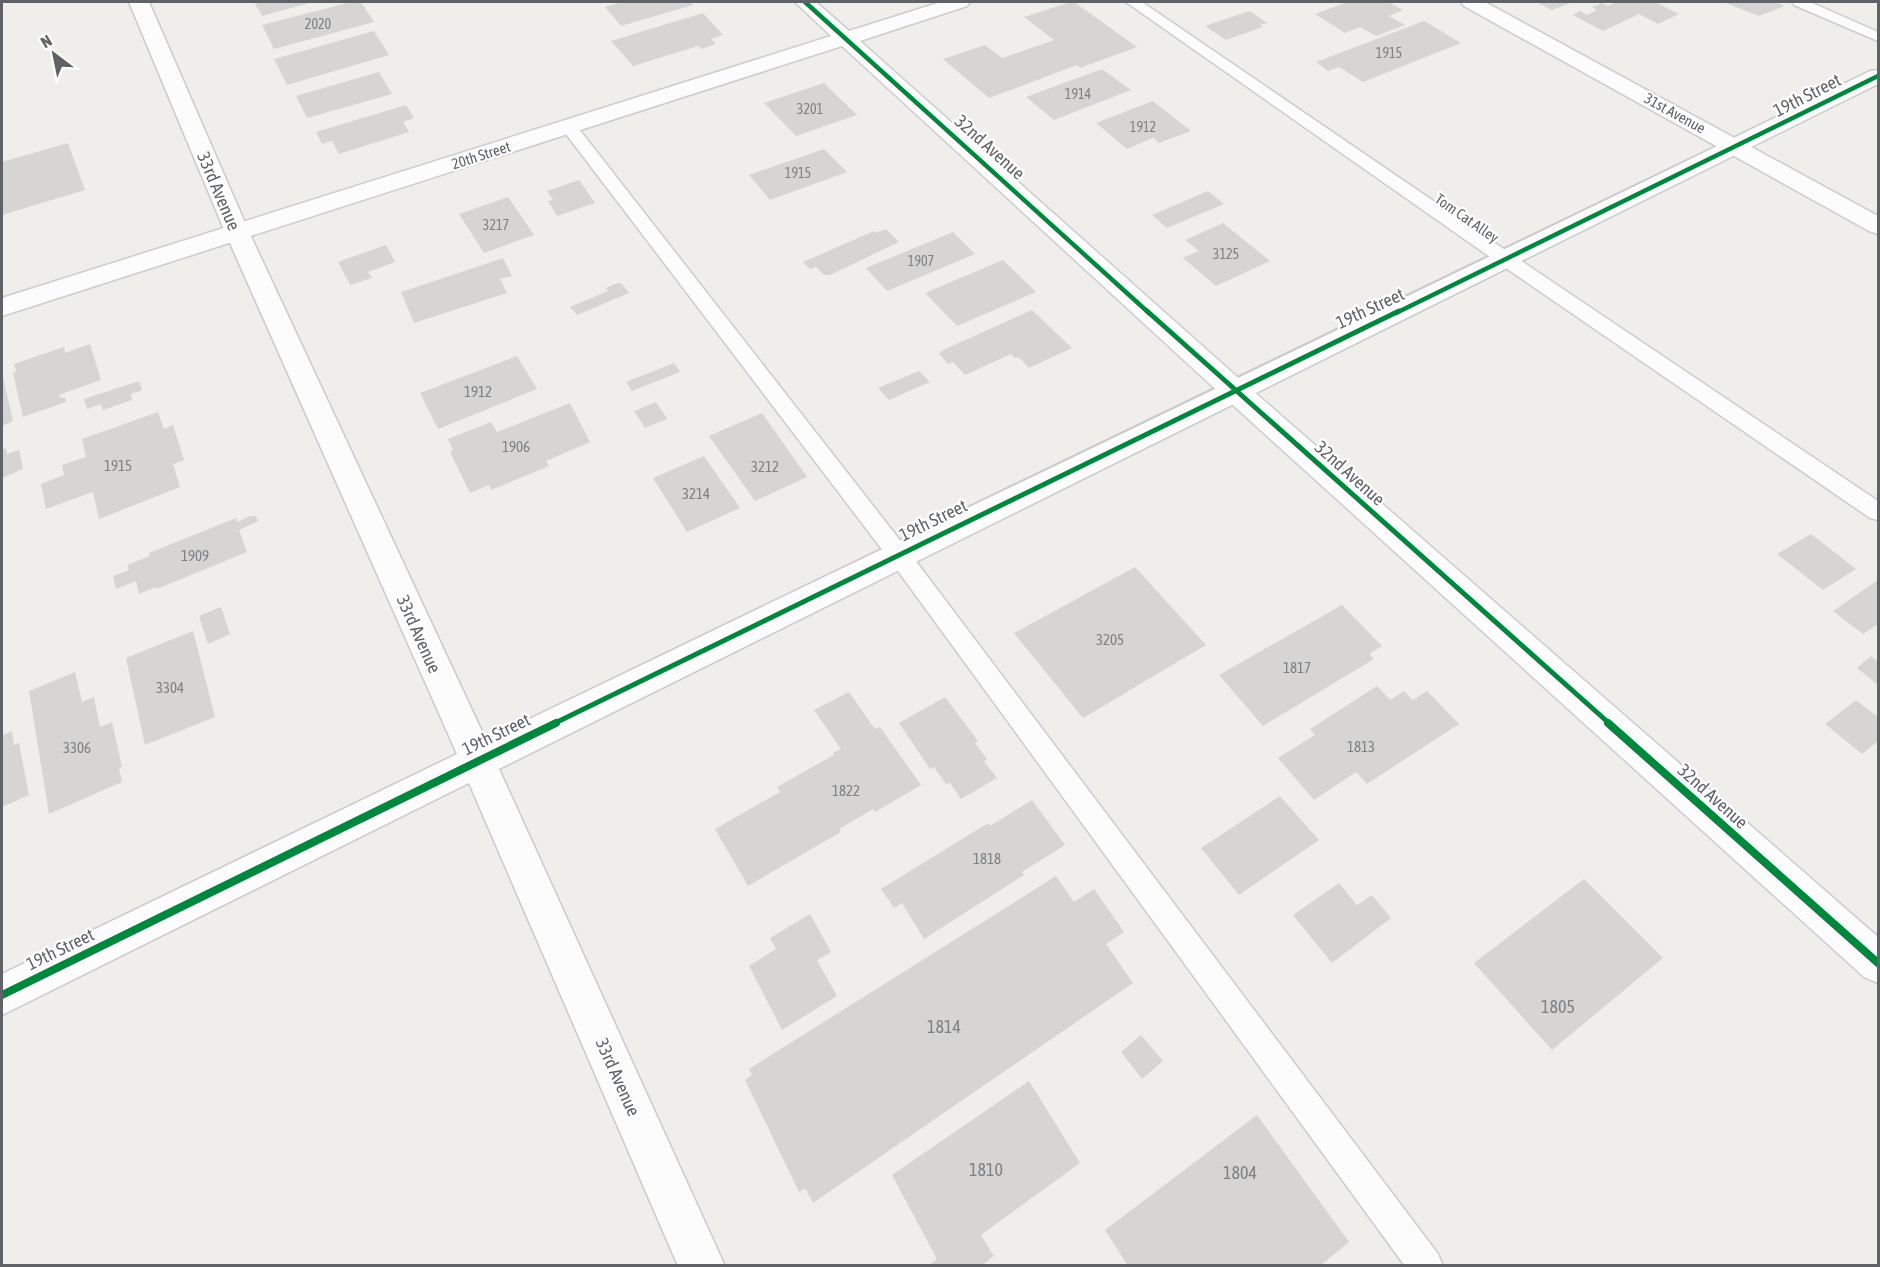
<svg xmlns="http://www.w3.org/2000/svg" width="1880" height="1267" viewBox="0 0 1880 1267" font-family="'Asap Condensed',sans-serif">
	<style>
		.building { fill: #d6d5d3 }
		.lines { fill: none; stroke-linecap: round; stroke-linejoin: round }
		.lane-casing { stroke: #cbcccc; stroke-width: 3 }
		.street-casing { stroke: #cbcccc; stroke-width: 3 }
		.secondary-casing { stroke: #cacacb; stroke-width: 3 }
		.lane { fill: #fdfcfc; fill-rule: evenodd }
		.street { fill: #fdfcfc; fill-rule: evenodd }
		.secondary { fill: #fdfcfc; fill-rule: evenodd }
		.cycleway-far2-casing { stroke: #fff; stroke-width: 7 }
		.cycleway-far1-casing { stroke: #fff; stroke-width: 9 }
		.cycleway-casing { stroke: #fff; stroke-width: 11 }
		.cycleway-far2 { stroke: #00873e; stroke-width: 4.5 }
		.cycleway-far1 { stroke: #00873e; stroke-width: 5 }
		.cycleway { stroke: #00873e; stroke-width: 8 }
		.labels { text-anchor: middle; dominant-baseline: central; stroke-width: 4.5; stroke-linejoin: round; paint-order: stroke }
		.far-number-label { font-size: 14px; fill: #7e8184 }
		.far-street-label { font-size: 15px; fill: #5f6368; stroke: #fff }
		.number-label { font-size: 15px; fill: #7e8184 }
		.street-label { font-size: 18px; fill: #5f6368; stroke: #fff }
		.near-number-label { font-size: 18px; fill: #7e8184 }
	</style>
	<rect width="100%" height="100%" fill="#efeeea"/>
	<path class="building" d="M254,2H313L262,16Z
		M351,2H361L374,22L274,49L262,25Z
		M622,2H690L693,5L621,26L605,7Z
		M1071,2H1074L1137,47L1080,68L1077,65L989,98L943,59L985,45L1002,58L1054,40L1024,17Z
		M1348,2H1388L1403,10L1389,16L1405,25L1376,36L1360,27L1345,33L1315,14Z
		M1536,2H1573L1552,10Z
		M1617,2H1660L1657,3L1679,14L1658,24L1639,14L1603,31L1573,15L1580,11L1587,15L1597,10L1592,7L1602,3L1608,6Z
		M1723,2H1776L1785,6L1759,16Z
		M1250,11L1267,23L1260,25L1263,27L1226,40L1205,26Z
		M703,13L723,35L711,39L716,44L701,49L698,46L633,66L611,41Z
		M1424,21L1461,43L1363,82L1339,67L1328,71L1316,62Z
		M374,31L389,55L287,85L274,59Z
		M1102,69L1131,90L1054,120L1026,97Z
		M379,72L392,94L307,118L296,96Z
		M824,83L857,115L796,136L764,103Z
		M1153,101L1191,131L1159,143L1153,138L1127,149L1096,123Z
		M406,105L414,118L403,122L409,132L339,154L332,141L322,144L316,132Z
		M68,143L85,190L2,215V162Z
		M824,149L847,172L770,200L749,175Z
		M579,180L595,203L557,216L548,201L553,200L547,191Z
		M1208,191L1224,204L1167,228L1152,215Z
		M508,197L534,235L484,253L459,214Z
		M1223,223L1270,261L1216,286L1183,258L1199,251L1185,240Z
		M886,229L899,242L830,275H824L816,267L810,269L803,262L874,231L875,233Z
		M953,232L975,254L887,291L866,268Z
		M386,245L395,262L368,272L372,278L350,285L338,262Z
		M503,258L512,276L500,279L507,293L414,323L401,292Z
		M1003,260L1036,292L957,326L925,293Z
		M618,283L622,284L629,293L577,315L570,307L608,291L606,288Z
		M1032,310L1072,348L1029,368L1019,357L1015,358L1011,354L965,375L953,362L948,364L939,354L943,350Z
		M90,344L101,380L59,395L60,398L65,397L66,402L23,417L13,373L16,372L14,364L64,347L65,353Z
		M517,356L537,389L438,429L420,393Z
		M674,363L680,372L632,391L626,382Z
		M919,371L930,382L889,400L878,388Z
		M3,377L13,421L2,426V378Z
		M139,381L142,390L131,394L132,400L103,410L101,404L87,409L84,399Z
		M656,402L667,419L645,428L634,411Z
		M570,403L590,442L546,461L549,466L491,490L489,485L470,493L450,452L453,450L448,439L491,422L497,432Z
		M158,412L164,429L173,425L184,460L173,464L180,487L99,519L93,492L46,509L41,484L64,475L62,465L86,457L82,439Z
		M762,413L807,477L755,501L709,436Z
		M6,448L7,454L19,450L23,469L2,478V450Z
		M704,456L740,508L687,532L653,478Z
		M250,516H256L258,521L239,530L247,552L157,589L156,587L139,594L136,581L116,589L113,576L129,570L127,565L150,556L149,553L236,518L237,522Z
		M1811,534L1856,569L1823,590L1777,554Z
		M1135,567L1206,645L1083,718L1014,633Z
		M1878,580V624L1863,634L1833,611Z
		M1342,605L1382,646L1369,654L1374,659L1263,726L1219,675Z
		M221,607L230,634L208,644L199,616Z
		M193,631L215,717L145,745L126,658Z
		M1871,656L1878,662V685L1857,668Z
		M75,672L82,702L94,697L100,727L112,722L122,767L119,768L122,782L49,814L29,691Z
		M1377,686L1390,700L1404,691L1413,700L1427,691L1459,724L1367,784L1356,772L1314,800L1278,758L1315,735L1310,729Z
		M849,692L875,729L880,727L921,785L875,812L873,809L839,829L841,832L748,886L715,829L780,792L777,787L834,755L833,753L841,749L814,710Z
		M945,697L978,741L975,743L987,759L984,761L997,778L961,799L950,783L946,784L934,767L930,769L899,723Z
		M1856,700L1878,717V741L1862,754L1825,724Z
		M12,731L14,745L19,743L29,795L2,807V736Z
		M1280,796L1319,840L1239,895L1201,848Z
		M1032,800L1065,845L1022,872L1024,875L924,939L902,903L894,908L881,889L988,823L990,826Z
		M1056,876L1074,902L1094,889L1124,932L1106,944L1133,983L813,1203L805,1188L799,1192L745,1080L752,1075L749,1069Z
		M1584,879L1663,958L1552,1050L1474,963Z
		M1339,883L1357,905L1372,895L1391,918L1332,963L1293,915Z
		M810,914L831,952L817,960L837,996L782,1030L749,966L776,949L770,938Z
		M1141,1035L1163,1061L1142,1079L1121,1052Z
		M1029,1081L1080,1163L981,1235L994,1256L981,1266H928L937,1259L892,1175Z
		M1257,1115L1349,1242L1320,1266H1128L1105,1230Z"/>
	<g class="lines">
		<defs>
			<path id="lane" d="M1126,2H1142L1514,256L1878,501V520L1870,518L1500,264Z
				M1792,2H1810L1878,32V41L1794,5Z
				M569,122L575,124L906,548L1438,1254L1443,1266H1405L890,560L563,130L561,127Z"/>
			<path id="street" d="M795,2H816L849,31L941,2H970L967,6L860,41L1244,383L1878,937V983L1864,977L1224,397L842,46L2,316V298L831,36Z
				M1461,2H1485L1878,216V234L1869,231L1464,6Z"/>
			<path id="secondary" d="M129,2H149L249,232L486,740C947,517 1410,297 1870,71L1878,70V84L499,769L725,1266H678L469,783L2,1015V974L457,754L225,232Z"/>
		</defs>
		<use href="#lane" class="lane-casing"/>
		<use href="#street" class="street-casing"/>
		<use href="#secondary" class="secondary-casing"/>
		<use href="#lane" class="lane"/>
		<use href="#street" class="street"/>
		<use href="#secondary" class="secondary"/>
		<defs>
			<path id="cycleway-far2" d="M805,2L1149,313
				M1396,313L1878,76"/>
			<path id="cycleway-far1" d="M1147,311L1610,724
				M553,724L1399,311"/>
			<path id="cycleway" d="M1608,723L1878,963
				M2,995L556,723"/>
		</defs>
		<use href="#cycleway-far2" class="cycleway-far2-casing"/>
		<use href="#cycleway-far1" class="cycleway-far1-casing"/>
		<use href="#cycleway" class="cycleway-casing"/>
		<use href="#cycleway-far2" class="cycleway-far2"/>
		<use href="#cycleway-far1" class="cycleway-far1"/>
		<use href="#cycleway" class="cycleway"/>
	</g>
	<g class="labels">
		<g class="far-number-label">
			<text x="318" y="24">2020</text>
			<text x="1389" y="53">1915</text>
			<text x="1078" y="94">1914</text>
			<text x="810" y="109">3201</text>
			<text x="1143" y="127">1912</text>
			<text x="798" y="173">1915</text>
			<text x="496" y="225">3217</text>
			<text x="1226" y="254">3125</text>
			<text x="921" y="261">1907</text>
		</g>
		<g class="far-street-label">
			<text transform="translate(1675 113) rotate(29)">31st Avenue</text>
			<text transform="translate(481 155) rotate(-18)">20th Street</text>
			<text transform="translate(1467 218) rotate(35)">Tom Cat Alley</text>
		</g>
		<g class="number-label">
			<text x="478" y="391">1912</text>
			<text x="516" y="446">1906</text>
			<text x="118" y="465">1915</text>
			<text x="765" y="466">3212</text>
			<text x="696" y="493">3214</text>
			<text x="195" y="555">1909</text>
			<text x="1110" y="639">3205</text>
			<text x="1297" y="667">1817</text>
			<text x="170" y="687">3304</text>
			<text x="1361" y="746">1813</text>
			<text x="77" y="747">3306</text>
			<text x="846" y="790">1822</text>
			<text x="987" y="858">1818</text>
		</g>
		<g class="street-label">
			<text transform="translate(1807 95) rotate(-27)">19th Street</text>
			<text transform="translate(990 147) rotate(42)">32nd Avenue</text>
			<text transform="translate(219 191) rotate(67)">33rd Avenue</text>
			<text transform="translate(1370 308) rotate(-25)">19th Street</text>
			<text transform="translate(1350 473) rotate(42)">32nd Avenue</text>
			<text transform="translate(933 520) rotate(-26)">19th Street</text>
			<text transform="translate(419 634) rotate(66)">33rd Avenue</text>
			<text transform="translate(496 734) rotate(-26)">19th Street</text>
			<text transform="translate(1713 796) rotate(42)">32nd Avenue</text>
			<text transform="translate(60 949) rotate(-26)">19th Street</text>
			<text transform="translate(618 1077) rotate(66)">33rd Avenue</text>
		</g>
		<g class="near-number-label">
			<text x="1558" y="1006">1805</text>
			<text x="944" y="1026">1814</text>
			<text x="986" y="1169">1810</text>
			<text x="1240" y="1172">1804</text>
		</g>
	</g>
	<rect width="1880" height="1267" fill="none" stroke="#5f6368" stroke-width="6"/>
	<g transform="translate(54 54) rotate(328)" stroke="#ffffff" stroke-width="4.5" paint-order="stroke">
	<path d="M0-4.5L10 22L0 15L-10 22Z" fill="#5f6368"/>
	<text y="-9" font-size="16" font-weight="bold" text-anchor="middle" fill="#5f6368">N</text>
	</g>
</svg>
